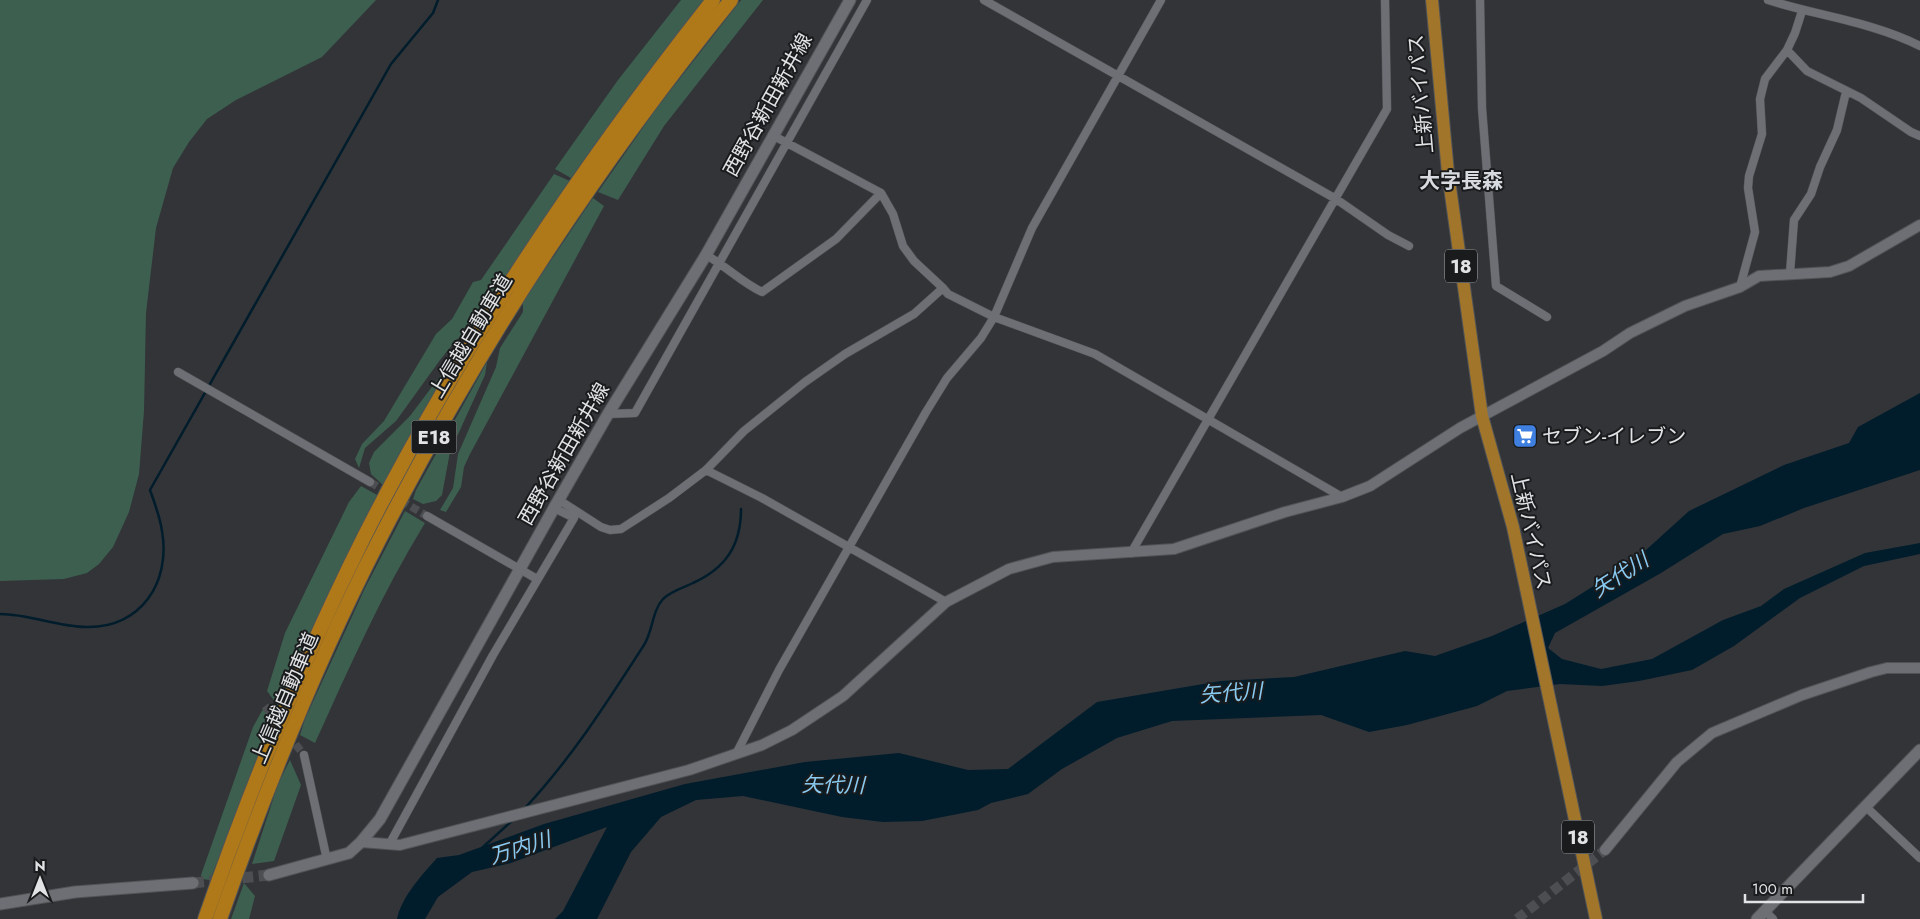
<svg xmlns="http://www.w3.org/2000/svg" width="1920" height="919" viewBox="0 0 1920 919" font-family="Jost,'Noto Sans JP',sans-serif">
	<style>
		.green { fill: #3d5f4f }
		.water { fill: #011d2c }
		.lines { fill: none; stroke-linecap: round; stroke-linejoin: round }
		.stream { stroke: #011d2c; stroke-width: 2.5 }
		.minor-tunnel { stroke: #4c4e52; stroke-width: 8; stroke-dasharray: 8 4; stroke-linecap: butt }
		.tertiary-tunnel { stroke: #4c4e52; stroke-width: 10; stroke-dasharray: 10 5; stroke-linecap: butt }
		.secondary-tunnel { stroke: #4c4e52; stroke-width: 11; stroke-dasharray: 11 5.5; stroke-linecap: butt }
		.minor-casing { stroke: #515356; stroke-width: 9 }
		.tertiary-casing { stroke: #515356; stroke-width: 12 }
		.secondary-casing { stroke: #515356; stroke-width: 13 }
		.trunk-casing { stroke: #515356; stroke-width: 14 }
		.motorway-casing { stroke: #515356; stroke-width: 16 }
		.minor { stroke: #6d6f74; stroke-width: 8 }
		.tertiary { stroke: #6d6f74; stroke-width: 10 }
		.secondary { stroke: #6d6f74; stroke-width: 11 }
		.trunk { stroke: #a2762a; stroke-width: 12 }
		.motorway { stroke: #af7818; stroke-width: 14 }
		.labels { text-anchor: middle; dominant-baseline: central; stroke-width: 4; stroke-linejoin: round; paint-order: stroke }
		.shield { fill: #1a1b1d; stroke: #a5a7a9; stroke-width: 1 }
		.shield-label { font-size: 19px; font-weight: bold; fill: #e1e3e5 }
		.street-label { font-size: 20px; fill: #e1e3e5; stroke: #1a1b1d }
		.poi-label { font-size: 20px; fill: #e1e3e5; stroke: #1a1b1d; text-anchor: start }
		.neighbourhood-label { font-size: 21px; font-weight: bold; fill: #d7dadf; stroke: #1a1b1d }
		.water-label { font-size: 21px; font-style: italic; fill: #89caf1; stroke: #1a1b1d }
	</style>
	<rect width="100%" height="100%" fill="#323438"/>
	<path class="green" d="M0,0H376L322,57L236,100L207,119L189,142L173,168L156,228L146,313L144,411L139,474L129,512L113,547L99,564L87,573L64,579L0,581Z
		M681,0H705L571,178L555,169L618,80Z
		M741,0H763L664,126L618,200L598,192L656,109Z
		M554,174L570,181L500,288L492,291L468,332L456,340L440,360L396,421L365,448L359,468L355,459L362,444L384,421L436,334L452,319L473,282L481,280Z
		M593,198L604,206L470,454L464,467L461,487L446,512L440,510L453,488L458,454L496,367L500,348L523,312V302Z
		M459,351L452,365L384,486L371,474L369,463L374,452L410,416Z
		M487,362L485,375L450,452L442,495L436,501L423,504L413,499L416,490Z
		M361,486L379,496L342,567L278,706L267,691L285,633L349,502Z
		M405,511L425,523C382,593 349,668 315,743L300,735L305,719L365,588Z
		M263,709L272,721L210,880L202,879L201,875L253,727Z
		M290,760L301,785L274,861L252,864L278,784Z
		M244,883L255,896L249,919H231Z"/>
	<path class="water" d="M1920,393V470L1804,508L1760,526L1723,534L1661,573L1555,633L1548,648L1562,659L1601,669L1652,659L1723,620L1761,606L1784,589L1865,553L1920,543V554L1864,566L1800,598L1734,646L1692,670L1639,681L1602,686L1560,684L1507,691L1477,706L1407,725L1369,732L1321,715L1172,721L1117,738L1062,769L1028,794L991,803L978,810L922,821L883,822L842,817L743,796L696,800L661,817L631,852L597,919H555L563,911L607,827L511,863L472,872L438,897L425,919H397C402,896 422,875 437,858L459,855L544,824L685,784L805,762L899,753L968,770L1008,769L1097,702L1221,681L1294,677L1405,651L1435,656L1492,636L1565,604L1635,560L1689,511L1784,465L1849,443L1858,427Z"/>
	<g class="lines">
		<path class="stream" d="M0,614C30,614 57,627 87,627C141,628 171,582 162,531C160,517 155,504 150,490L391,64L433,13L438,0
			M525,808C571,759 608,701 644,645C653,631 652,611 663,599C671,591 683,588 693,583C726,568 741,545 741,509
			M483,847L514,819"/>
		<path class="minor-tunnel" d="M370,482L427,516
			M265,706L281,726
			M288,735L304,755"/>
		<path class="tertiary-tunnel" d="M1517,919L1605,850"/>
		<path class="secondary-tunnel" d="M193,883L269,875"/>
		<defs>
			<path id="minor" d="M984,0L1336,199L1388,235L1409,246
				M1480,0L1482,108L1496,286L1547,317
				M1768,0C1819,16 1872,22 1920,46
				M1787,50L1807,71L1861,98L1911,132L1920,136
				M772,135L881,193L893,214L903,246L914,261L943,288
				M706,255C726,266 741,282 762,292L836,239L881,193
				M1790,273L1794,220L1811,194L1820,167L1837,130L1846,92
				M1740,287L1755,232L1748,188L1749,176L1762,134L1760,99L1765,79L1787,50L1795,33L1802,11
				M178,372L370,482
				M608,414L635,413L867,0
				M706,470L762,498L946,602
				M559,500L601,527L610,530L621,529L669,498L706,470L744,431L805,382L845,354L914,314L943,288L948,294L994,317L1095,354L1342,497
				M427,516L537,579
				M1131,553L1387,109L1385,0
				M736,754L779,670L926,412L947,378L981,338L994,317L1032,228L1161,0
				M304,755L327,860
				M1865,806L1920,858
				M389,845L493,655L574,518L554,508
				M1765,911L1773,919"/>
			<path id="tertiary" d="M361,842L400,845L689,770L762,745L792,730L843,696L946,602L1009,569L1053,557L1174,549L1285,512L1342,497L1370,486L1460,428L1603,351L1630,333L1685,306L1740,287L1759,276L1830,272L1849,266L1920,225
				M1605,850L1677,762L1712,733L1802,695L1871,672L1887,668H1920"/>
			<path id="secondary" d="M269,875L349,853L361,842L380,819L554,508L608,414L706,255L850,0
				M0,904L75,892L193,883
				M1757,919L1920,750"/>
			<path id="trunk" d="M1432,0L1448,173L1482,416L1513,527L1596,919"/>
			<path id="motorway" d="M205,919C250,789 302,661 364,537C460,347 581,167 713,0
				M220,919C265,791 316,663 378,542C476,350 595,168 731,0"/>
		</defs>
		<use href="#minor" class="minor-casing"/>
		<use href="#tertiary" class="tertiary-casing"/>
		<use href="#secondary" class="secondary-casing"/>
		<use href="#trunk" class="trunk-casing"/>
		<use href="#motorway" class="motorway-casing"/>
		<use href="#minor" class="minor"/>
		<use href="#tertiary" class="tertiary"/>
		<use href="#secondary" class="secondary"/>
		<use href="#trunk" class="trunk"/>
		<use href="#motorway" class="motorway"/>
	</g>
	<defs>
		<symbol id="supermarket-square" viewBox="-11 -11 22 22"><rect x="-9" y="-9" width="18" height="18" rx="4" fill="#3f7fe0" stroke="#1a1b1d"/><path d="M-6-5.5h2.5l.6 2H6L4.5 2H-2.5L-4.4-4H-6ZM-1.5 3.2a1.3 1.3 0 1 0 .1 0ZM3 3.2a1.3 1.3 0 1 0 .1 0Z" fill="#fff"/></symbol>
	</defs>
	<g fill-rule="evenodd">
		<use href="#supermarket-square" x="1511" y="422" width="28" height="28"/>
	</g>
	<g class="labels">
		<g class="shield">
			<rect x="1445" y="249.5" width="32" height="33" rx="4"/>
			<rect x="411.5" y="420.5" width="45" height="33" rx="4"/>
			<rect x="1562" y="820.5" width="32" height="33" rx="4"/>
		</g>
		<g class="shield-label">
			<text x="1461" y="266">18</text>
			<text x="434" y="437">E18</text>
			<text x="1578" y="837">18</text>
		</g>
		<g class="street-label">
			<text transform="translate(1421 94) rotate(-95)">上新バイパス</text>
			<text transform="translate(768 105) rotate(-61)">西野谷新田新井線</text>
			<text transform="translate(471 336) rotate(-59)">上信越自動車道</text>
			<text transform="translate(564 454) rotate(-60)">西野谷新田新井線</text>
			<text transform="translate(1531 531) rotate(77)">上新バイパス</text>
			<text transform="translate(285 698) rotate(-67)">上信越自動車道</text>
		</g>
		<g class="poi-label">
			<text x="1542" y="436">セブン-イレブン</text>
		</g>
		<g class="neighbourhood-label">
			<text x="1461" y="181">大字長森</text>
		</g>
		<g class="water-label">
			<text transform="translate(1620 575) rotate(-33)">矢代川</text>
			<text transform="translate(1231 693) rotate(-4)">矢代川</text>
			<text transform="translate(833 785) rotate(1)">矢代川</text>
			<text transform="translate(520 848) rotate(-17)">万内川</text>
		</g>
	</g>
	<g transform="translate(40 879)" stroke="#1a1b1d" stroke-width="4" paint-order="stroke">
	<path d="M0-4L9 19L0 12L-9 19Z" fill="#e1e3e5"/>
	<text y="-8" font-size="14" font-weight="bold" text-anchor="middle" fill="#e1e3e5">N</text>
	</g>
	<path d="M1745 894v8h118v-8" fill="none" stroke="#e1e3e5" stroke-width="2.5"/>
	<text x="1752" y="894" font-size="15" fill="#e1e3e5" stroke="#1a1b1d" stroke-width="4" paint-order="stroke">100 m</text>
</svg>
